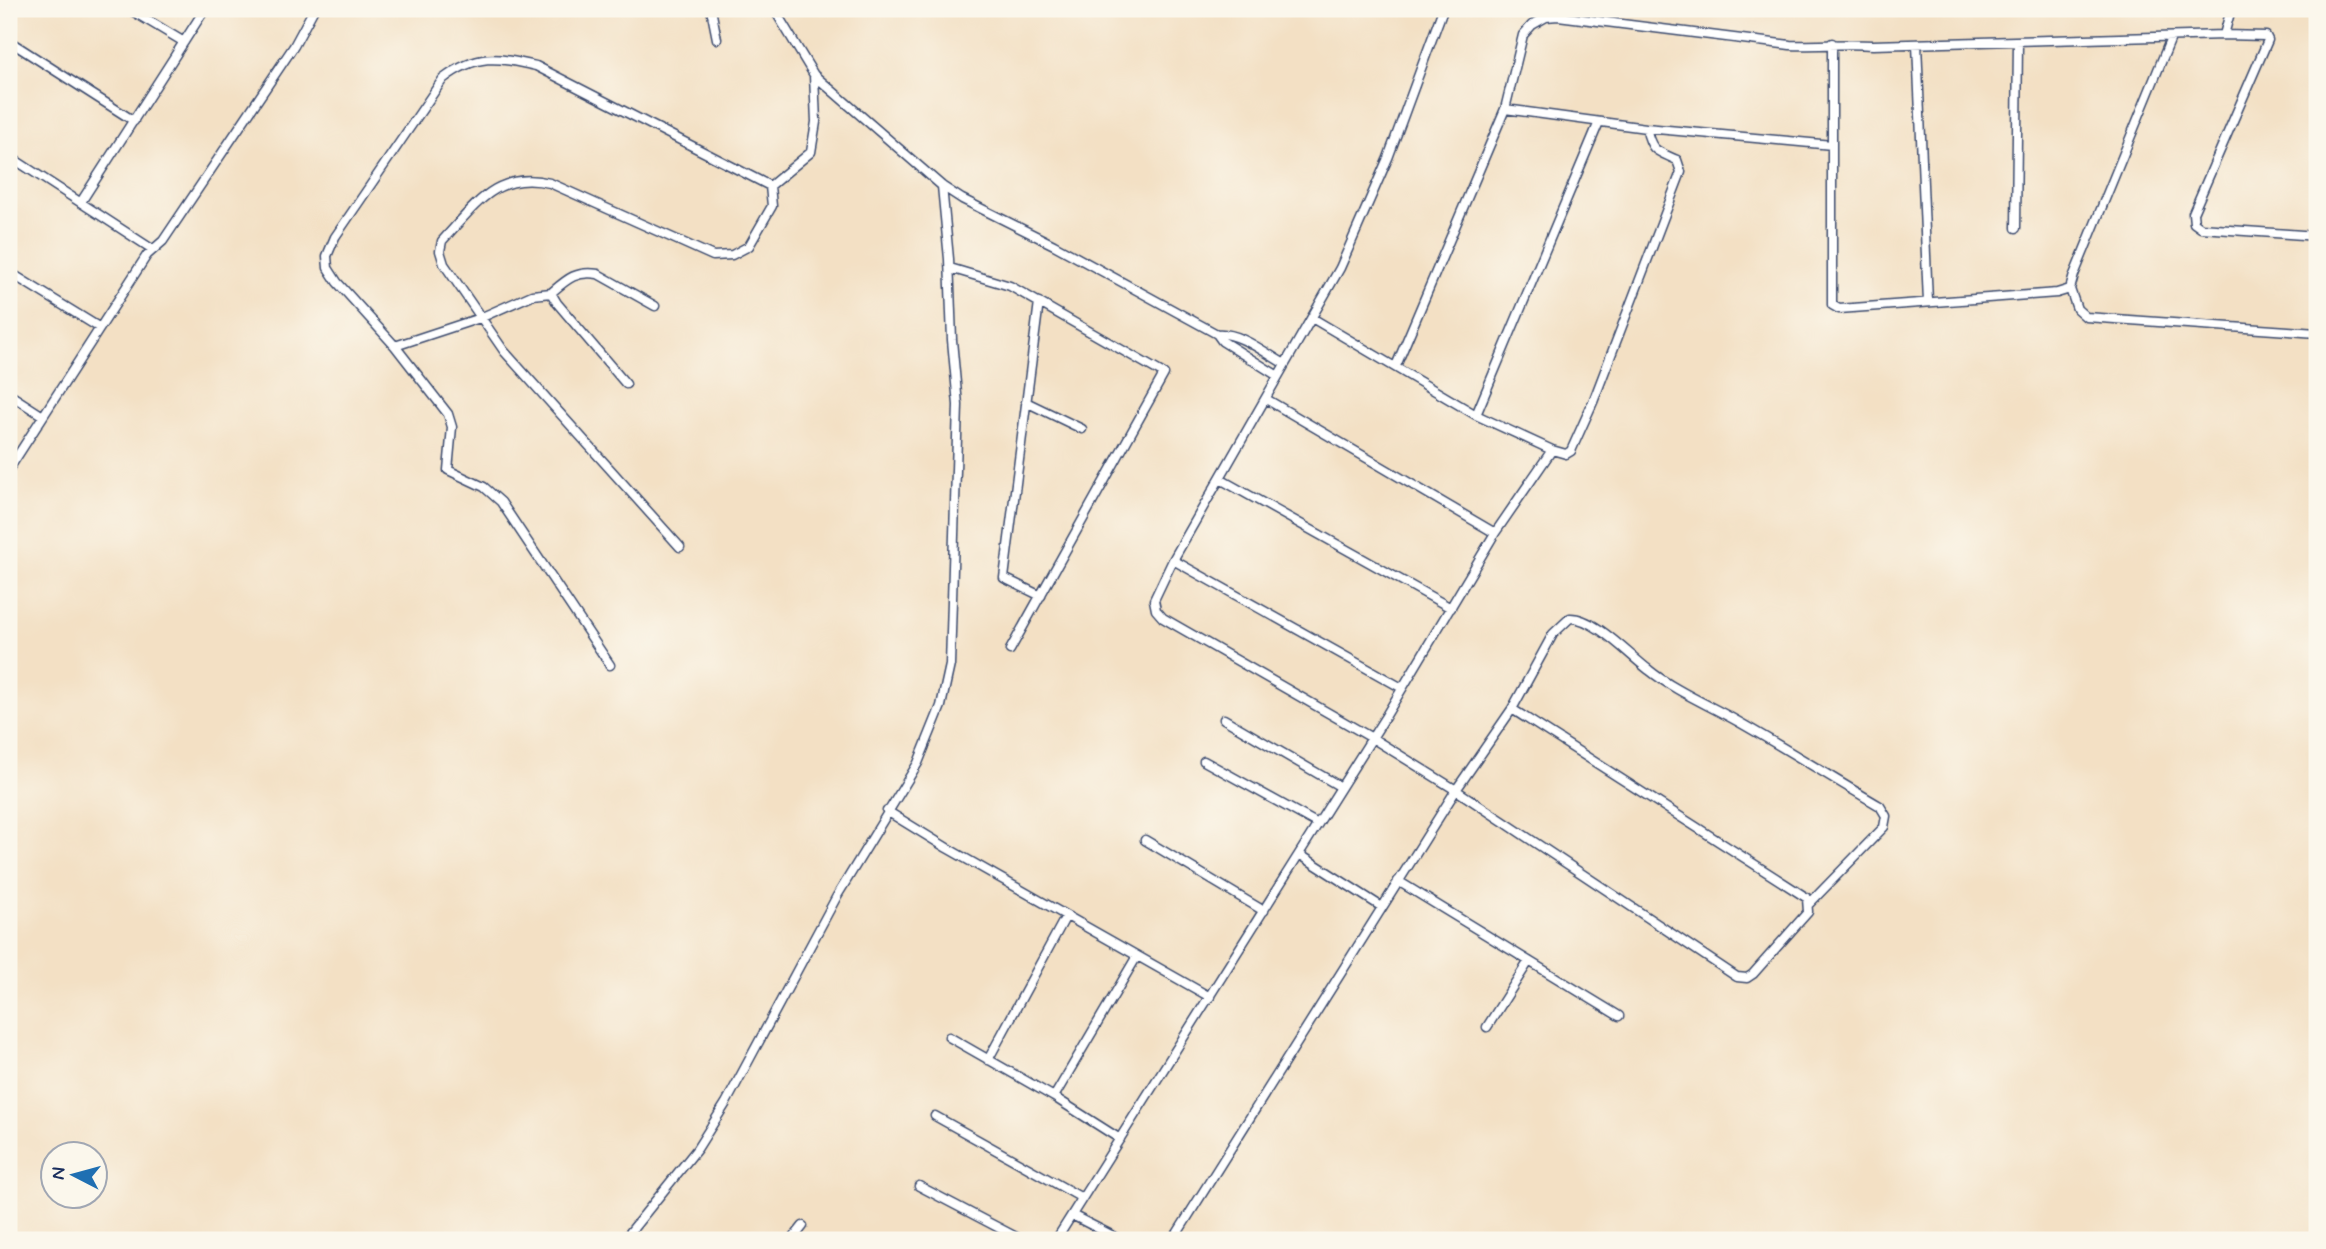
<svg xmlns="http://www.w3.org/2000/svg" width="2326" height="1249" viewBox="0 0 2326 1249" font-family="Mynerve,sans-serif">
	<style>
		.lines { fill: none; stroke-linecap: round; stroke-linejoin: round }
		.minor-casing { stroke: #3b4a6d; stroke-width: 11 }
		.minor { stroke: #fff; stroke-width: 8 }
	</style>
	<rect width="100%" height="100%" fill="#fbf7ec"/>
	<filter id="ink" filterUnits="userSpaceOnUse"><feTurbulence type="fractalNoise" baseFrequency=".0143" numOctaves="2"/><feDisplacementMap in="SourceGraphic" scale="14" xChannelSelector="R" yChannelSelector="G"/><feConvolveMatrix kernelMatrix="1 2 1 2 8 2 1 2 1" color-interpolation-filters="sRGB"/></filter>
	<filter id="wash" filterUnits="userSpaceOnUse"><feTurbulence type="fractalNoise" baseFrequency=".00686" numOctaves="4" result="noise"/><feDisplacementMap in="SourceGraphic" scale="28" xChannelSelector="R" yChannelSelector="G"/><feGaussianBlur stdDeviation="1.57" result="paint"/><feColorMatrix in="noise" values="0 0 0 0 0 0 0 0 0 0 0 0 0 0 0 0 0 1.4 0 .05"/><feComposite in="paint" operator="in"/></filter>
	<g filter="url(#wash)">
		<rect width="100%" height="100%" fill="#f3e0c4"/>
	</g>
	<g filter="url(#ink)">
		<g class="lines">
			<defs>
				<path id="minor" d="M129,9L184,42
					M711,9L717,39
					M774,9L814,75L942,186L962,199L1054,245L1217,334L1222,341L1278,376
					M2224,35L2266,36L2268,40L2193,213L2194,223L2201,228L2317,236
					M9,41L134,121
					M1832,43V305L1839,309L2057,293L2070,289L2074,275L2171,38
					M1917,44L1928,302
					M1505,109L1646,128L1832,145
					M9,156L152,249
					M81,202L205,9
					M2016,228L2018,41
					M950,268L1010,286L1164,374L1010,650
					M9,272L100,328
					M2070,289L2077,309L2086,317L2317,333
					M551,293C566,280 576,270 598,274L655,306
					M1039,302L1004,578L1041,596
					M1217,334C1240,332 1265,353 1285,364
					M395,346L480,318L532,295L551,293L557,303L626,384
					M1396,366L1505,109L1523,35L1532,25L1546,17L1558,16L1790,45C1818,46 1845,43 1873,45L2224,35L2231,9
					M9,394L43,416
					M1266,399L1495,533
					M1026,402L1082,429
					M1476,415L1599,122
					M1552,450L1566,454L1571,451L1593,402L1681,172L1677,160C1655,150 1652,152 1646,128
					M9,469L147,255L163,241L294,46L314,9
					M1220,479L1451,608
					M680,547L504,351L444,264L440,251L442,241C475,206 496,170 550,183L713,256L732,255L749,246L772,206L770,186
					M1173,560L1402,688
					M610,665L501,502L484,487L448,470L452,427L448,414L395,346L337,282L328,268L327,256L335,237L443,79C477,53 496,57 536,66L770,186L811,152L816,122L814,75
					M1512,709L1553,634L1570,618C1594,617 1629,655 1649,670C1675,691 1707,704 1737,721C1785,748 1832,778 1880,806L1886,816L1884,827L1809,904
					M1224,719L1341,787
					M1204,761L1318,824
					M887,811L947,848L1210,997
					M1145,840L1264,911
					M1299,854L1382,907
					M1398,881L1619,1016
					M1487,1027L1529,961
					M949,1037L1054,1097L1120,1139
					M988,1060L1066,916
					M1054,1097L1137,956
					M935,1116L1082,1198
					M919,1186L1022,1240
					M1072,1215L1121,1240
					M624,1240L697,1149L726,1103L837,896L918,763L941,706L950,665L958,405L952,340L949,259L942,186
					M792,1240L803,1226
					M1056,1240L1384,719L1495,533L1552,450L1476,415L1312,318
					M1173,1240L1456,790L1512,709L1807,898L1808,912L1753,974L1747,978L1737,977L1456,790L1372,738L1163,618L1156,610L1154,600L1173,560L1340,268L1388,158L1443,9"/>
			</defs>
			<use href="#minor" class="minor-casing"/>
			<use href="#minor" class="minor"/>
		</g>
	</g>
	<rect width="2326" height="1249" fill="none" stroke="#fbf7ec" stroke-width="35"/>
	<g transform="translate(74 1175) rotate(276)"><circle r="33" fill="#fbf7ec" stroke="#a1a7b3" stroke-width="2"/>
	<path d="M0-5L12 26L0 18L-12 26Z" fill="#1f6fb2"/>
	<text y="-10" font-size="19" font-weight="bold" text-anchor="middle" fill="#1b2f5e">N</text>
	</g>
</svg>
